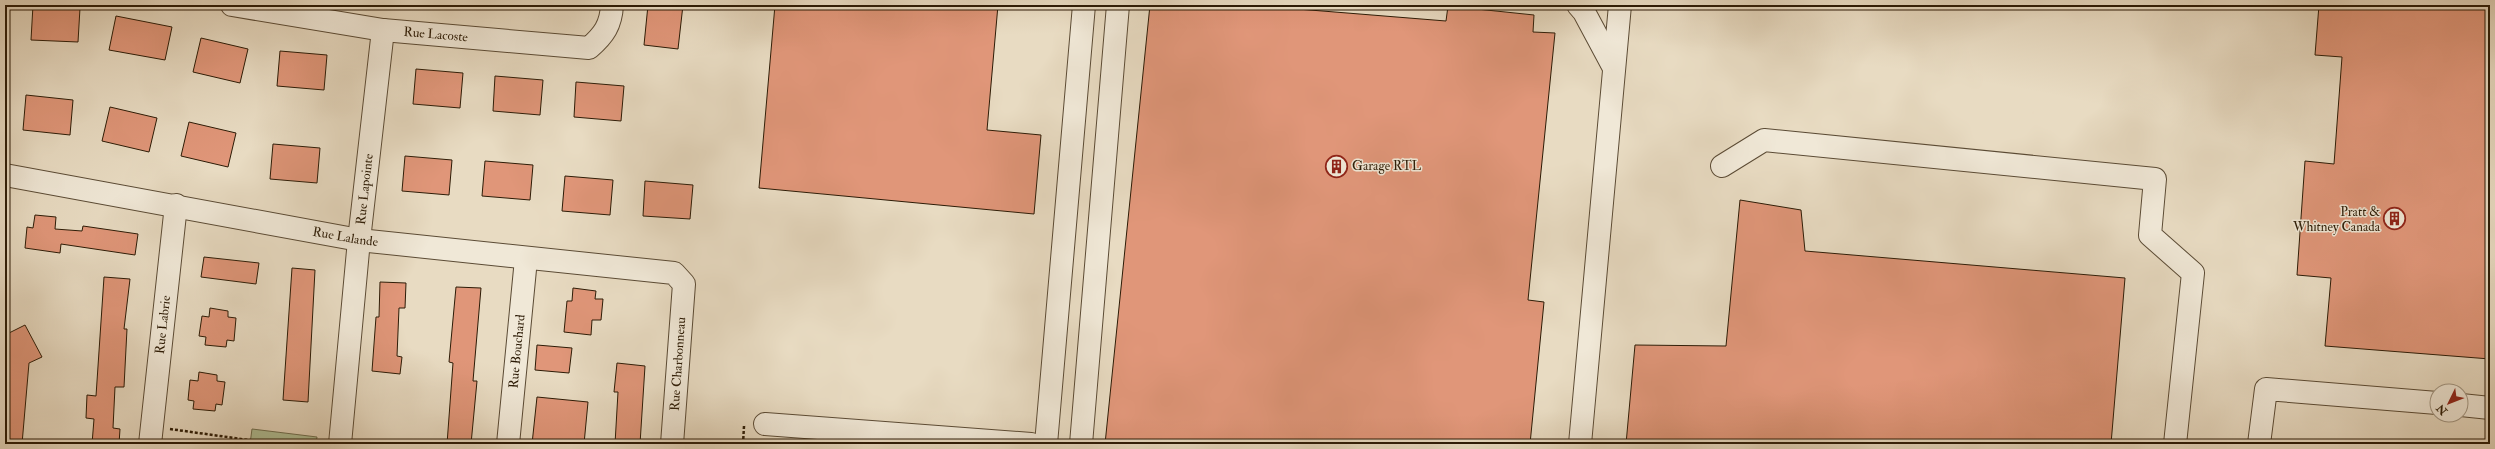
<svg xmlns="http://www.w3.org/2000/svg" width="2495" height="449" viewBox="0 0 2495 449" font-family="'IM FELL Double Pica',serif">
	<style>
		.green { fill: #b0c198; stroke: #6e6e4f }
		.building { fill: #e09679; stroke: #2c1b06 }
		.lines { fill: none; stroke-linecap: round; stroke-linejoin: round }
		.minor-casing { stroke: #5b4b35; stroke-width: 24 }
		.path { stroke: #2c1b06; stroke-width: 2.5; stroke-dasharray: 3 2; stroke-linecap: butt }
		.minor { stroke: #f0e8d7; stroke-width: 22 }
		.labels { text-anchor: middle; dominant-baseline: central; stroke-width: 3; stroke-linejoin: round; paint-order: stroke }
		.street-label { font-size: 13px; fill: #2c1b06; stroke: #f0e8d7 }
		.poi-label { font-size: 13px; fill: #2c1b06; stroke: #f0e8d7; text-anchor: start }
	</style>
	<rect width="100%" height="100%" fill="#e8dbc2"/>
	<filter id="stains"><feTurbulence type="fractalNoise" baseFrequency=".005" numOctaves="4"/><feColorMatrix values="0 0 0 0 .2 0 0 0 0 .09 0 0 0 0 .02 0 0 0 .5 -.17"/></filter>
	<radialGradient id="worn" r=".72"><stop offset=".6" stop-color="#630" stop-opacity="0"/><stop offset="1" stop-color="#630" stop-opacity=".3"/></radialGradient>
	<path class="green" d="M252,429L317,437L316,444H250Z"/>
	<path class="building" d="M33,5L80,8L78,42L31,40Z
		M648,5H683L678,49L644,45Z
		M775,5H998L987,130L1041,135L1034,214L759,188Z
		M1150,5H1248L1446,21L1448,6L1534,15L1533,32L1555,33L1528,300L1544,302L1530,444H1105Z
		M2319,5H2490V359L2325,346L2331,278L2297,275L2305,161L2334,164L2342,57L2315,55Z
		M116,16L172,27L165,60L109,50Z
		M201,38L248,49L240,83L193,72Z
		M280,51L327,55L324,90L277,86Z
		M416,69L463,73L460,108L413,104Z
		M495,76L543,80L540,115L493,111Z
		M576,82L624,86L621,121L574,117Z
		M26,95L73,100L70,135L23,130Z
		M110,107L157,118L149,152L102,141Z
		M189,122L236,133L228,167L181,156Z
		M273,144L320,148L317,183L270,179Z
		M405,156L452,160L449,195L402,191Z
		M485,161L533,165L530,200L482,196Z
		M565,176L613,180L610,215L562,211Z
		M645,181L693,185L690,219L643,216Z
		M1740,200L1801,210L1805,251L2125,278L2111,444H1626L1635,345L1726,346Z
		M35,215L56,217L55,229L82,231L83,226L138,234L135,255L61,244L60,253L25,248L27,227L33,228Z
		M204,257L259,263L256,284L201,277Z
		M292,268L315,270L308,402L283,400Z
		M104,277L130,279L124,329H127L124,387H115L113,428L120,429L119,444H92L94,419L86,418L87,395L96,396Z
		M380,282L406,283L405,308H399L397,356L402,357L400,374L372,371L376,317H379Z
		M456,287L481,288L473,381H477L471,444H447L453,363L449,362Z
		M573,288L596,291L595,299H603L601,320H592L591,335L564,332L567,301H572Z
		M210,308L228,311V317L236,318L234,341L227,340L226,347L205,345L206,337L199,336L202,316L209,317Z
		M25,325L42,357L29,363L22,444H5V335Z
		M537,345L572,348L569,373L535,370Z
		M617,363L645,366L640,444H615L618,392H614Z
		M199,372L217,375V381L225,382L222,405L216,404L215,411L193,409L194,401L188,400L190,380L198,381Z
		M537,397L588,402L584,444H532Z"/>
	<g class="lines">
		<defs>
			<g id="minor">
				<path id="s1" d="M232,5L383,30L589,48C604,35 611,25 612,5"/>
				<path d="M1578,5L1584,12L1614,68"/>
				<path d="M1722,166L1764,140L2155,179L2150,235L2193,273L2175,444"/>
				<path id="s2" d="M5,175L359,240L674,273L684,284L672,444"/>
				<path d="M2461,405L2490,408"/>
				<path d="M765,424L1031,444"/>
				<path id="s3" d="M150,444L176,205"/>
				<path id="s4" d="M340,444L359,240L383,30"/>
				<path id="s5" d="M508,444L526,259"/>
				<path d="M1046,444L1084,5"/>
				<path d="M1081,444L1118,5"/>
				<path d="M1580,444L1620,5"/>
				<path d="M2259,444L2266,389L2437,403"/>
			</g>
		</defs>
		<use href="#minor" class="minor-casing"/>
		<path class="path" d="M170,429L277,444
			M743,444L744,426H746"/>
		<use href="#minor" class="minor"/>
	</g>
	<defs>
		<symbol id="building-ring" viewBox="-11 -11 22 22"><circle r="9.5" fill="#f0e8d7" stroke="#8f2418" stroke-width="1.5"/><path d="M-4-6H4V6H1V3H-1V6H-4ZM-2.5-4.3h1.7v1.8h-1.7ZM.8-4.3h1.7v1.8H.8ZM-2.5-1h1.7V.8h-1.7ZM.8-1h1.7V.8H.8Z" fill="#8f2418"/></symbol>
	</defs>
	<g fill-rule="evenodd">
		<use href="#building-ring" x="1324" y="154" width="25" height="25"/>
		<use href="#building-ring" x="2382" y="206" width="25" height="25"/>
	</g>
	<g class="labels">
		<g class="street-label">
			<text stroke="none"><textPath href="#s1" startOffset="206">Rue Lacoste</textPath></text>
			<text stroke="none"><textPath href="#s4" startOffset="256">Rue Lapointe</textPath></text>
			<text stroke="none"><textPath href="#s2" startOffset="346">Rue Lalande</textPath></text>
			<text stroke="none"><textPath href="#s3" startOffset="120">Rue Labrie</textPath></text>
			<text stroke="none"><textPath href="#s5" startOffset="93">Rue Bouchard</textPath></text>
			<text transform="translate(678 364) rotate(-86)">Rue Charbonneau</text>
		</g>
		<g class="poi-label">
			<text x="1352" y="166">Garage RTL</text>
			<text x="2380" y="212" text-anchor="end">Pratt &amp;<tspan x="2380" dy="15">Whitney Canada</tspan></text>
		</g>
	</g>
	<rect width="2495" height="449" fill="none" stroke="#e8dbc2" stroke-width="20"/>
	<rect x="6" y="6" width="2483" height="437" fill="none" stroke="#2c1b06" stroke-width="2"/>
	<rect x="10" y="10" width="2475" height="429" fill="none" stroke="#2c1b06"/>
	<g transform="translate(2449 403) rotate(227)"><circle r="19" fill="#f0e8d7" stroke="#a29683"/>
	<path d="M0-3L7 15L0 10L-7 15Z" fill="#8f2418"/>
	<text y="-6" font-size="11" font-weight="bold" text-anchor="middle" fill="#2c1b06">N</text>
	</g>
	<rect width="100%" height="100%" filter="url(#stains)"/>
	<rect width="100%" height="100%" fill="url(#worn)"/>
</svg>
